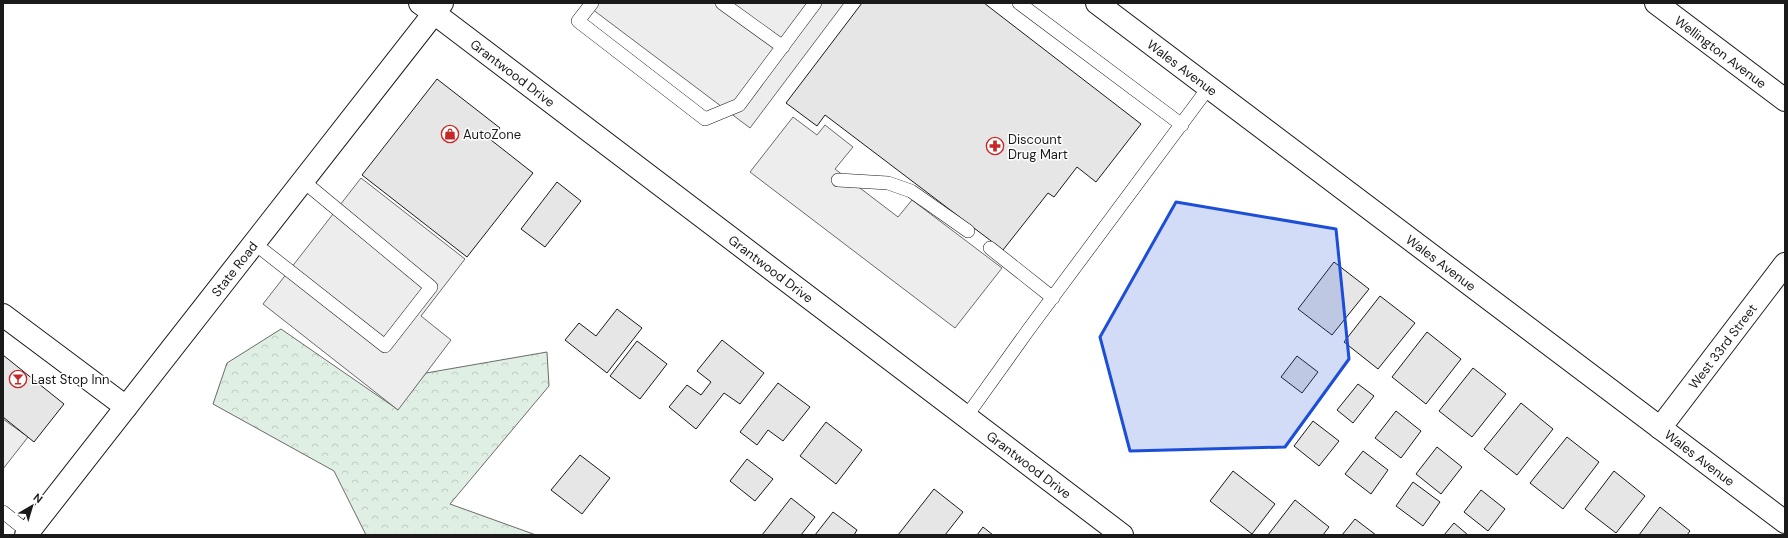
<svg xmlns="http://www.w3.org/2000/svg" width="1788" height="538" viewBox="0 0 1788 538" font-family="'DM Sans',sans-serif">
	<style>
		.forest { fill: url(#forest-crowns); stroke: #6a6a6a }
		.parking { fill: #ededed; stroke: #6a6a6a }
		.building { fill: #e6e6e6; stroke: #1a1a1a }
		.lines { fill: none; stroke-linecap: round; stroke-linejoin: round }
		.service-casing { stroke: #1a1a1a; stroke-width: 14 }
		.minor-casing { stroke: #1a1a1a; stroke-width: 24 }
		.tertiary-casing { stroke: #1a1a1a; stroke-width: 24 }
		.secondary-casing { stroke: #1a1a1a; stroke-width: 24 }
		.service { stroke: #fff; stroke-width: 13 }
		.minor { stroke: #fff; stroke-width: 22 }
		.tertiary { stroke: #fff; stroke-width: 22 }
		.secondary { stroke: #fff; stroke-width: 22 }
		.marked { fill: #1d4ed8; fill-opacity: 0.2; stroke: #1d4ed8; stroke-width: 3; stroke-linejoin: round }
		.labels { text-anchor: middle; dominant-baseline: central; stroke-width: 3; stroke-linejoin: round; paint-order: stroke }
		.street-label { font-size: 13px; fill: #1a1a1a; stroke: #fff }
		.poi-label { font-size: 13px; fill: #1a1a1a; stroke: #fff; text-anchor: start }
	</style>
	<defs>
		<pattern id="forest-crowns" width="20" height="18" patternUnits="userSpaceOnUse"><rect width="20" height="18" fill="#e0efe3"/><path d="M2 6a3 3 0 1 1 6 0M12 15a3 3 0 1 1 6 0" fill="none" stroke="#c0ccc2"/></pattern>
	</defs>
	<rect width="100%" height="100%" fill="#fff"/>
	<path class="forest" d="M281,329L397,409L426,373L547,352L549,386L450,504L536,535H366L334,471L213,404L227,363Z"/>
	<path class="parking" d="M584,3H844L750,128Z
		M793,117L817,135L825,125L853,147L835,169L898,217L912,200L1002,268L955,328L750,172Z
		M361,178L465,259L421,316L451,340L398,410L263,304Z
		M3,419L28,437L3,469Z"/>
	<path class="building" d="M862,3H984L1141,124L1096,182L1077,167L1054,197L1048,193L1003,250L825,115L817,126L786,103Z
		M437,79L500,128L491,140L533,173L467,257L362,175Z
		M557,182L581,201L545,247L521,229Z
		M1334,262L1369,289L1332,335L1298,309Z
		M1380,296L1415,323L1378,369L1344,342Z
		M617,309L642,328L607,373L565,340L579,323L596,336Z
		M1427,332L1461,359L1426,404L1392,377Z
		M722,340L764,373L740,404L724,393L696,429L669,407L687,385L701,395L711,382L697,371Z
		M637,341L667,364L640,399L610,376Z
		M3,355L64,404L34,442L3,417Z
		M1297,356L1318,372L1302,393L1281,377Z
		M1473,368L1506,394L1472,437L1439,411Z
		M778,383L810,407L783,441L768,430L757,445L740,432Z
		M1358,384L1374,396L1353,423L1337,410Z
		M1521,403L1553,429L1517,475L1484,449Z
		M1396,411L1421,431L1401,458L1375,438Z
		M1313,421L1339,441L1319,466L1294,446Z
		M826,422L862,450L836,484L800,456Z
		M1567,437L1599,462L1563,509L1530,483Z
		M1437,447L1462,467L1441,494L1416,474Z
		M1363,451L1388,470L1371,494L1345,474Z
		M580,455L610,478L582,514L551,490Z
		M747,459L773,479L755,501L730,481Z
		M1233,471L1275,504L1252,534L1210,501Z
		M1614,471L1645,496L1616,533L1585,509Z
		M1413,482L1440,502L1423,526L1396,506Z
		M934,489L963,512L945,535H898Z
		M1481,490L1505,509L1488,531L1464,512Z
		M791,498L815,517L801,535H762Z
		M1295,500L1329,527L1323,535H1268Z
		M1660,507L1690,531L1687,535H1639Z
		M833,512L857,530L854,535H815Z
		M1355,519L1376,535H1342Z
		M1454,523L1468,535H1444Z
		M983,527L993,535H977Z"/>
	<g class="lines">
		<defs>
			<path id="service" d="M592,3L578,21L705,119L739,105L815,3
				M722,3L783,47
				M1019,3L1182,125
				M838,180L888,183L911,191L968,231
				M254,243L385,346L431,287L303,181
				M990,248L1053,298
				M966,417L1029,329L1209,87
				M3,512L28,532"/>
			<g id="minor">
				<path d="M420,3L434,13"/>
				<path id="s1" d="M1097,3L1785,522"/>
				<path id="s2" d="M1656,3L1785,100"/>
				<path d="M3,315L126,407"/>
				<path id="s3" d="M1660,428L1785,264"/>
			</g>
			<g id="tertiary">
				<path id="s4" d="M434,13L1122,535"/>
			</g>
			<g id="secondary">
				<path id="s5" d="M26,535L442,3"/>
			</g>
		</defs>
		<use href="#service" class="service-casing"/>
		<use href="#minor" class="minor-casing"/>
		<use href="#tertiary" class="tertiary-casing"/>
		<use href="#secondary" class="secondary-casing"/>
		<use href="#service" class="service"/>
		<use href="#minor" class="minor"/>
		<use href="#tertiary" class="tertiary"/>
		<use href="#secondary" class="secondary"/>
	</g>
	<path class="marked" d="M1176,202L1336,229L1349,359L1285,447L1130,451L1100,337Z"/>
	<defs>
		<symbol id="shop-ring" viewBox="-11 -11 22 22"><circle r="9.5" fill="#fff" stroke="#c62828" stroke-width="1.5"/><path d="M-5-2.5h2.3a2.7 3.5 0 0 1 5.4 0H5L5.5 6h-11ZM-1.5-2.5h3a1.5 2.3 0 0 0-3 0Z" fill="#c62828"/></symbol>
		<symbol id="pharmacy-ring" viewBox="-11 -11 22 22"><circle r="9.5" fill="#fff" stroke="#c62828" stroke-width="1.5"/><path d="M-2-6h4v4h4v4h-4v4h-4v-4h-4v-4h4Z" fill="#c62828"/></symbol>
		<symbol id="bar-ring" viewBox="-11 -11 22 22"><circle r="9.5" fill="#fff" stroke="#c62828" stroke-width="1.5"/><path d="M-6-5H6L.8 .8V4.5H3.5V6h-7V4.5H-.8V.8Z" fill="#c62828"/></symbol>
	</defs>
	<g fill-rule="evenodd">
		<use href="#shop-ring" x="440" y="124" width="20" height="20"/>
		<use href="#pharmacy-ring" x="985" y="136" width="20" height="20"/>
		<use href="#bar-ring" x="8" y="369" width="20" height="20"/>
	</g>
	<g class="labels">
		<g class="street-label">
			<text stroke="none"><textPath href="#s2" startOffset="81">Wellington Avenue</textPath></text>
			<text stroke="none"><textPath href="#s1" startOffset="107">Wales Avenue</textPath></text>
			<text stroke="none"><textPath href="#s4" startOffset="99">Grantwood Drive</textPath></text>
			<text stroke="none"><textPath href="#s1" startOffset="431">Wales Avenue</textPath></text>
			<text stroke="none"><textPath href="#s5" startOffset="338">State Road</textPath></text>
			<text stroke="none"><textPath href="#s4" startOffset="423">Grantwood Drive</textPath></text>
			<text stroke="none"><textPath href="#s3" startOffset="103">West 33rd Street</textPath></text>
			<text stroke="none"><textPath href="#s1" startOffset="755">Wales Avenue</textPath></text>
			<text stroke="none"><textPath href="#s4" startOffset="747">Grantwood Drive</textPath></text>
		</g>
		<g class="poi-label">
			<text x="463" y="134">AutoZone</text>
			<text x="1008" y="139">Discount<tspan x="1008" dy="15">Drug Mart</tspan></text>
			<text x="31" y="379">Last Stop Inn</text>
		</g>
	</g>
	<rect width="1788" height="538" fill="none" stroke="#1a1a1a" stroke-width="8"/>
	<g transform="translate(32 506) rotate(38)" stroke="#ffffff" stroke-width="3" paint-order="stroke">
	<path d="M0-3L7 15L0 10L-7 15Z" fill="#1a1a1a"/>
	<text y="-6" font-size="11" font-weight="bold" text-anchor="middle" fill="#1a1a1a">N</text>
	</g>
</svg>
